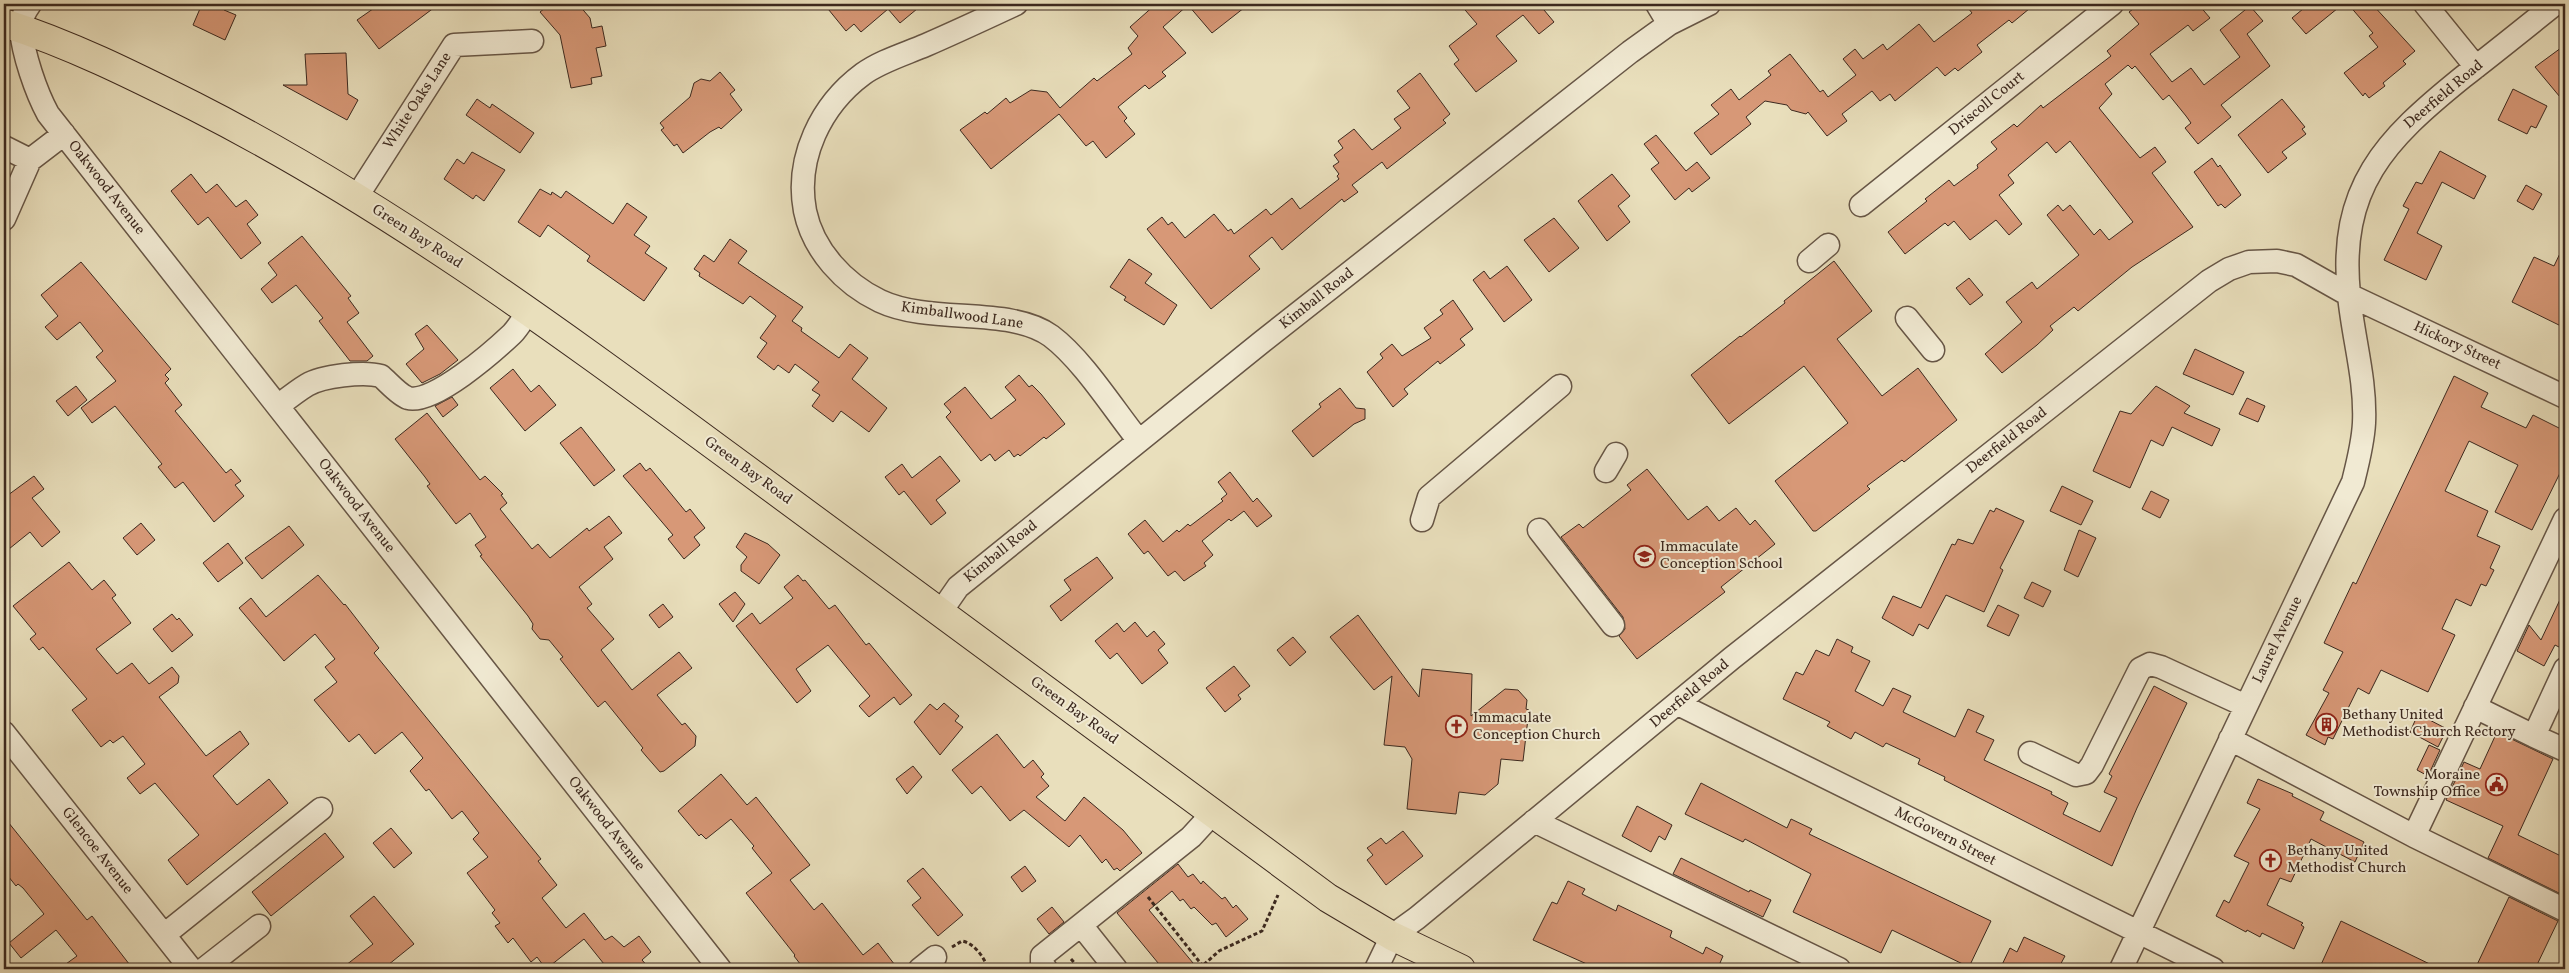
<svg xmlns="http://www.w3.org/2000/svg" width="2569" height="973" viewBox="0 0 2569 973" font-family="Vollkorn,serif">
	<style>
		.building { fill: #d79877; stroke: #3c291f }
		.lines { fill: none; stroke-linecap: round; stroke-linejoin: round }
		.minor-casing { stroke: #675646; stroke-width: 25 }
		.major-casing { stroke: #3c291f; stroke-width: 30 }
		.path { stroke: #3c291f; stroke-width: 3; stroke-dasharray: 4 2.5; stroke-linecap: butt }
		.minor { stroke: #f1ead3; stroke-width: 22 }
		.major { stroke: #e9dfbc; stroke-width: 28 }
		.labels { text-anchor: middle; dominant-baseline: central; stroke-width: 4; stroke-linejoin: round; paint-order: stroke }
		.street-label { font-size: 15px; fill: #3c291f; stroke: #f1ead3 }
		.poi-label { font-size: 15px; fill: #3c291f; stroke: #f1ead3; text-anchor: start }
	</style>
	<rect width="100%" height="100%" fill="#e9dfbc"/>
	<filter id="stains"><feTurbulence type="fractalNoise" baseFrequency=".004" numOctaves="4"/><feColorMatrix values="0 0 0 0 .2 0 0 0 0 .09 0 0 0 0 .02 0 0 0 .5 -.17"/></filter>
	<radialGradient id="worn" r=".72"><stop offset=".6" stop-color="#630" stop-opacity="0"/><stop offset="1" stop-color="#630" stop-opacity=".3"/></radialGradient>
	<path class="building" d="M202,4H227L224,10L236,15L225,40L193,25Z
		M380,4H439L379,49L357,20Z
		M550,4H578L590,18L592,28L602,26L606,46L596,48L602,76L591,78L592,84L571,88L560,35L540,12Z
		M824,4H923L900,23L888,9L861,32L854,24L846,31Z
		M1156,4H1249L1212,33L1188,5L1163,27L1186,53L1162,72L1166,76L1149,89L1145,85L1118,107L1127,118L1124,121L1135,134L1106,158L1093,141L1086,146L1059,114L991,169L960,130L985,112L987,114L1006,98L1010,103L1031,90L1047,92L1060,108L1094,78L1097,81L1132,54L1128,48L1138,36L1130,27Z
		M1460,4H1539L1554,22L1539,34L1523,15L1496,36L1517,61L1476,92L1454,64L1459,60L1449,46L1477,24Z
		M1965,4H2035L2012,23L2009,20L1977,45L1982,52L1958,71L1955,68L1945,76L1937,67L1895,101L1890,94L1880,101L1872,91L1842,114L1847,121L1827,136L1808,112L1806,114L1791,110L1787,105L1765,101L1746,117L1751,124L1711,155L1694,133L1719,114L1711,105L1731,89L1739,100L1771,75L1768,71L1790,54L1820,92L1823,90L1828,97L1856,75L1843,59L1855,49L1863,59L1883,44L1887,50L1919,24L1934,42L1972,13Z
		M2140,4H2198L2210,18L2193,31L2188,25L2150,54L2172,82L2191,68L2204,85L2240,57L2220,30L2250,6L2263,21L2247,34L2270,66L2221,105L2231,117L2198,144L2185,128L2191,123L2186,116L2169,95L2163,100L2135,66L2132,69L2128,65L2105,84L2112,94L2099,108L2140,158L2155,147L2166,162L2152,173L2193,227L2132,267L2078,311L2074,307L2050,326L2053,330L2037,345L2002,373L1985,354L2022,322L2006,302L2032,282L2037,289L2079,255L2047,215L2058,205L2063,211L2070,205L2094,235L2100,229L2109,240L2133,222L2070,141L2056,153L2047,142L2008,175L2014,183L1999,195L2022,224L2009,235L1996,220L1970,240L1954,221L1948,226L1945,223L1905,254L1888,232L1927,201L1925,199L1949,180L1954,186L1978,168L1977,165L1997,149L1991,142L2014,124L2017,127L2041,105L2043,108L2111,56L2107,51L2139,24L2129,12Z
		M2309,4H2343L2306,34L2292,18Z
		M2348,4H2372L2415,51L2403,61L2406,64L2383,83L2385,86L2369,98L2365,93L2363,96L2344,73L2378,47L2369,36L2373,33Z
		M2565,45V103L2535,67Z
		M346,53L348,94L358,100L347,120L283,85H307L305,54Z
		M720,72L735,90L730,94L742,110L721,129L719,127L710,132L683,153L677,144L674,146L661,130L664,128L660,123L690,97L694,83L701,79L710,81Z
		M1420,73L1450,114L1443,120L1446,123L1387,169L1382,162L1352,185L1358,192L1344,202L1342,199L1282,250L1272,237L1249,256L1260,269L1211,309L1147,229L1162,217L1168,225L1172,222L1185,238L1214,214L1228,231L1231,229L1234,234L1266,209L1271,215L1292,198L1300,209L1339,179L1337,176L1339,174L1333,166L1339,162L1334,155L1343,148L1338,141L1354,129L1372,150L1401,128L1394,119L1410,108L1397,91Z
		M2513,89L2547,106L2536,128L2531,126L2527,134L2498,120Z
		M477,99L490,108L492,104L534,133L520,153L466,115Z
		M2282,99L2305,127L2302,129L2306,134L2282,152L2287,158L2268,173L2238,135Z
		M1656,135L1686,171L1697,162L1710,178L1692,192L1689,188L1675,200L1651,169L1659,163L1644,144Z
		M2440,151L2486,176L2474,199L2442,182L2417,233L2442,246L2426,280L2384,260L2409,209L2403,206L2416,182L2422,184Z
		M472,152L505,170L484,201L476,195L473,199L444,179L457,159L464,164Z
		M2212,158L2218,167L2220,165L2241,195L2225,208L2221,204L2218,206L2194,172Z
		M191,174L206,193L217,184L236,207L246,200L258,215L247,224L261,243L241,259L208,217L198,225L171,191Z
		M1612,174L1630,196L1618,206L1630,222L1607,241L1578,201Z
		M2526,185L2542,194L2533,210L2517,201Z
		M540,189L551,195L552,192L561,198L566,191L613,224L627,203L647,217L634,235L650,246L645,253L667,268L644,301L587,261L590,256L548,225L540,237L518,222Z
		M1554,218L1579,248L1549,272L1524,240Z
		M302,236L351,296L348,298L359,313L347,322L373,356L367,361H350L319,321L323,318L296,285L272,303L261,289L277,275L268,263Z
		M730,239L747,251L738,263L803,307L792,321L802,328L801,331L839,358L850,344L868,358L852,379L887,408L869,432L841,411L833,422L812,406L820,395L812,390L819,382L795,364L789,373L778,365L774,370L757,357L767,343L760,338L776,316L750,296L743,304L699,276L700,273L694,269L704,255L714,262Z
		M2565,243V328L2512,302L2534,257L2554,266Z
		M1129,259L1152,274L1145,283L1177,305L1164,325L1124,300L1126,297L1110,287Z
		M1834,261L1872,311L1837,339L1882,396L1918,368L1957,420L1904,462L1902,460L1867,486L1870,489L1816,531H1813L1775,481L1848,423L1804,366L1729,424L1691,375L1740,336L1741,337L1785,303L1784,301Z
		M81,262L171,369L165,375L169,379L165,383L182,405L175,411L226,473L231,469L241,481L235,485L244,496L214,522L183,482L175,488L158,467L162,464L115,406L92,423L81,408L116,381L96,357L103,351L80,322L57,340L45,327L58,316L41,295Z
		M1507,266L1532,300L1504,322L1473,280L1484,271L1490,279Z
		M1969,278L1983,295L1970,305L1956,288Z
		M1453,300L1473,329L1460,339L1465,345L1440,364L1438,361L1404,389L1408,394L1393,407L1367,372L1383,358L1380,354L1392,344L1402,356L1431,338L1424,328L1443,314L1440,310Z
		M427,325L458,360L440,374L422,383L406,364L424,349L415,334Z
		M2195,349L2244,372L2233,395L2183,374Z
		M513,369L531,392L539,385L556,405L525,431L490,388Z
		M1019,375L1029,387L1032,385L1041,394L1065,424L1046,439L1044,437L1020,456L1018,454L1014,457L1009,450L995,461L990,454L981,461L946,417L951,412L944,404L965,387L991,419L1016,400L1005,387Z
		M2454,376L2488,393L2481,407L2526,428L2533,415L2565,431V476L2560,473L2532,530L2495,512L2518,465L2469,441L2445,491L2488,511L2477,536L2500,546L2490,568L2494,570L2486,586L2481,584L2471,606L2456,599L2442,629L2455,635L2428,692L2381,670L2369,694L2358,688L2333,739L2328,737L2325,745L2306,735L2329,693L2323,690L2343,652L2324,643L2353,582L2356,584Z
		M76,386L87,400L68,416L56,401Z
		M2156,386L2190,406L2184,413L2220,429L2212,446L2172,427L2163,446L2151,440L2130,488L2093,471L2120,411L2131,414Z
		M1340,388L1356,408L1365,409V419L1354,424L1313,457L1292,431L1321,407L1319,404Z
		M452,397L458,405L443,417L435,406Z
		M2247,398L2265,406L2258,422L2239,414Z
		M427,413L480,480L485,476L503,494L501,495L507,503L500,509L532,549L538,544L550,558L587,528L589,531L609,516L622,533L604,547L613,559L579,587L592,604L587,608L614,639L601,650L632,690L679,652L692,668L657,695L682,725L685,723L696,736L695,746L664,771L660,772L646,756L641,750L643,748L605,701L598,707L560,659L563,657L549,640L540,639L532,629L533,624L528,616L480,556L482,555L475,545L486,537L470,513L456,524L427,486L430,484L425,477L395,439Z
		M581,427L615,470L594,486L560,443Z
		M940,456L960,481L936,500L946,513L931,525L904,491L899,495L885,477L902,464L912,478Z
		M640,463L646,471L650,468L686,512L690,509L705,528L694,537L700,545L684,559L668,539L673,535L623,476Z
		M1647,469L1688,520L1707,506L1719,521L1736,508L1750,525L1755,520L1775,544L1721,587L1725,592L1637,659L1619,636L1625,629L1623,617L1561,537L1579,524L1583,528L1631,490L1627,485Z
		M1230,472L1253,502L1257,498L1272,516L1257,527L1244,511L1231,521L1229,519L1202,541L1213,555L1204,563L1206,566L1184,581L1175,571L1168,576L1148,551L1144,554L1128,534L1145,520L1163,542L1177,530L1179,532L1188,524L1190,526L1223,501L1221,499L1227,494L1218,482Z
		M34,476L44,489L32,498L60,532L42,547L30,532L4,553V498Z
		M2062,486L2093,501L2081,525L2050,511Z
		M2151,491L2169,500L2160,518L2142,509Z
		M1996,508L2024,521L2000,568L2003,570L1984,612L1946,595L1928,629L1919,624L1913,636L1882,618L1893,596L1921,608L1952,544L1955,545L1958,539L1973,544L1990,510L1994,512Z
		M141,523L155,540L137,555L123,538Z
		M289,526L304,545L262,579L245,558Z
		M2079,530L2096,538L2078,577L2064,570Z
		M745,533L768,544L780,555L759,584L741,571V565L747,557L736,547Z
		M228,543L243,563L218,582L203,563Z
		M1097,557L1113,578L1061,621L1050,606L1071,590L1064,580Z
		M69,562L92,590L104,580L116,595L112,598L131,623L96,649L117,674L132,663L149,684L172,667L179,676L178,683L159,697L206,756L240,731L249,744L213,776L237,805L269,779L288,803L187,885L168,860L199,835L155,783L140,794L127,778L145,764L123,736L113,743L110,740L101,747L72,710L87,699L43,647L39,650L30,639L36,634L13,606Z
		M318,575L344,605L345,604L379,648L374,653L541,859L538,861L557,885L542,898L566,928L584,913L605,940L612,936L624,947L639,936L651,952L642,960L650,969H608L584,939L546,969L537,957L531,962L513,938L508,943L495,926L500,923L492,913L495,910L467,873L488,857L473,839L479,833L462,811L452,819L429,789L426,791L410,771L423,758L402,732L375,754L359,734L349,742L314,700L337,682L325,667L335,659L315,634L284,661L239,608L251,598L266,617Z
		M798,575L803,581L805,580L829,609L835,605L866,645L869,643L912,695L900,705L894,697L869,717L859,706L870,696L828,645L796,669L811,691L797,703L736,626L752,613L760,624L793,598L784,587Z
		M2032,582L2051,591L2043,607L2024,598Z
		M2565,589V650L2555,645L2544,666L2517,651L2529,625L2541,640Z
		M735,592L745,604L733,622L719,604Z
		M663,604L673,617L659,628L649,615Z
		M1998,605L2019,615L2009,636L1987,626Z
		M172,614L177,620L179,618L193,635L172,652L153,629Z
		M1358,615L1419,697L1422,669L1472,674L1471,716L1505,689L1518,690L1527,700L1526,709L1529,710L1523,761L1501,759L1498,784L1485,795L1459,792L1456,814L1407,809L1412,759L1405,747L1384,745L1392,676L1374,690L1330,637Z
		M1135,622L1147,637L1154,631L1165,644L1158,650L1168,663L1142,684L1117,653L1110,659L1095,641L1117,623L1124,632Z
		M1293,637L1306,652L1290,666L1277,650Z
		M1837,639L1853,647L1851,652L1870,661L1855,691L1883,706L1893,688L1911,696L1903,712L1955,737L1968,709L1984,716L1976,732L1994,740L1984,760L2052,792L2051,794L2068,803L2063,814L2100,832L2117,798L2104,792L2112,776L2109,774L2154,686L2187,703L2137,808L2112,866L1944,780L1945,777L1918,764L1920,759L1886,743L1883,747L1855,732L1851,739L1827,726L1830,722L1783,699L1796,672L1803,675L1816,650L1829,656Z
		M1234,666L1250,686L1238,695L1241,699L1225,712L1206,688Z
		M944,703L959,716L955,721L963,727L940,755L914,722L930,704L937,710Z
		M2418,714L2447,729L2438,747L2410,732Z
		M2497,732L2553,759L2518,835L2565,858V896L2488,858L2503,826L2446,800L2464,762L2480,769Z
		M997,734L1024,768L1033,760L1044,774L1041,777L1049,786L1036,797L1065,821L1084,797L1123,830L1142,853L1120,871L1117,868L1114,870L1106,859L1102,863L1080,835L1069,847L1024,810L1010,821L981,786L972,794L952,770Z
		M2429,745L2440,750L2428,776L2417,770Z
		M913,766L922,777L907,794L896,779Z
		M721,774L747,805L756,797L810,865L790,880L814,910L822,903L863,955L878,943L898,969H804L794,956L795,955L746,893L772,873L752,848L754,846L731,819L706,839L701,834L699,836L678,811Z
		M2258,779L2293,794L2292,796L2324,812L2320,820L2364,842L2355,862L2311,839L2291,882L2280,878L2267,905L2303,923L2301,925L2304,927L2294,949L2262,933L2260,937L2247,930L2246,932L2216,916L2224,900L2229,903L2249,863L2234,856L2260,809L2247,803Z
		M1701,783L1787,828L1791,819L1812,829L1809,834L1991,921L1969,967L1892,930L1881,953L1793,912L1811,874L1745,839L1743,842L1685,814Z
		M1637,806L1672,825L1665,840L1659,836L1651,852L1622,836Z
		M4,817L87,920L92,916L133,969H59L77,956L56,930L21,958L9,943L44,914L23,888L18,884L16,886L4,871Z
		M391,828L412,853L394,868L373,843Z
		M1403,831L1423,856L1386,885L1367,860L1373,855L1367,848L1381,838L1386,844Z
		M325,833L344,857L271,916L252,892Z
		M1681,858L1749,892L1750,890L1771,900L1763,917L1673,874Z
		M1178,864L1188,877L1193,874L1201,884L1203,881L1222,899L1225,897L1233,908L1236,905L1248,919L1226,937L1216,923L1212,925L1194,907L1191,909L1183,899L1180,901L1172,891L1149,910L1198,969H1163L1117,913Z
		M1025,866L1036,881L1022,892L1011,877Z
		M923,868L963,915L938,936L912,905L921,898L907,881Z
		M1568,881L1585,889L1582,894L1616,911L1618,905L1672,931L1670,937L1703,954L1706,947L1723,956L1720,963L1733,969H1598L1533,940L1552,902L1557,904Z
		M374,896L414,944L383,969H341L373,944L350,916Z
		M2509,897L2558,921L2535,969H2475Z
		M1052,907L1064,922L1049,934L1037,919Z
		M2341,921L2440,969H2319Z
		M2024,937L2065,956L2058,969H2000L2010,948L2017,952Z"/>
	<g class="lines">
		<defs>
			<path id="minor" d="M30,4C25,11 20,20 21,29C23,54 36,92 48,114L720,969
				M1016,4C986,18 956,32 926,45C905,54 881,61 863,74C821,105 795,158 805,211C813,250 844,284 880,301C931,325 1010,306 1051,336C1083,360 1114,410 1139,441
				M1657,4L1669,24
				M2425,4L2476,67
				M4,147L30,160
				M356,198L454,45L532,41
				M1861,205L2112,4
				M4,219L30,160L64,134
				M1809,261L1828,245
				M1907,318L1933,350
				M278,406C287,399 297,391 307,385C322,376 364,371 381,376C388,382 399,395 408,398C433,405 494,351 512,334C518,328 523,319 528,312
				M1606,471L1616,454
				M1422,520L1429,497L1560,386
				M1539,530L1613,625
				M940,613L958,587L1263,341L1630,52L1669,24L1709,4
				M1678,704L2213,969
				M2475,707L2534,736L2565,669
				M4,733L191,969
				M2534,736L2565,750
				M2230,739L2414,836L2565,910
				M2030,753L2076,775L2086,773L2092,765L2140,669L2150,664L2161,667L2246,706
				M1534,821L1839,969
				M2414,836L2565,519
				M1081,925L1116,969
				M164,935L321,809
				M204,969L259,926
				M920,969L935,957
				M1046,969L1042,964V956L1191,837L1213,813
				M1376,969L1392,936L1417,918L1732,658L2209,281L2229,269L2249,262L2277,261L2296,265L2349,295L2565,397
				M2121,969L2353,482C2358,462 2363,443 2364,423C2366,379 2353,338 2349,295C2338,187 2385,140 2463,77C2494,53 2525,28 2555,4"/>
			<path id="major" d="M4,23C70,44 132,75 194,106C387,204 562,334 735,461C933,607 1131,752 1328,898L1392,936L1461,969"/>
		</defs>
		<use href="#minor" class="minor-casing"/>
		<use href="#major" class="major-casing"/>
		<path class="path" d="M1148,897L1202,965
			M952,947L962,941C974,943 985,958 988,969
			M1071,959L1080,969
			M1199,969L1219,951L1262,931L1278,895"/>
		<use href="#minor" class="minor"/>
		<use href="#major" class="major"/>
	</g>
	<defs>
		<symbol id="school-ring" viewBox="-11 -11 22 22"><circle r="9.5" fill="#f1ead3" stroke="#8f2418" stroke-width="1.5"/><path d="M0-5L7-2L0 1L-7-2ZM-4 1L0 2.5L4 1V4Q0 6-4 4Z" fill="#8f2418"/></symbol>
		<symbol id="building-ring" viewBox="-11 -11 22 22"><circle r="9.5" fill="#f1ead3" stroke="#8f2418" stroke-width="1.5"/><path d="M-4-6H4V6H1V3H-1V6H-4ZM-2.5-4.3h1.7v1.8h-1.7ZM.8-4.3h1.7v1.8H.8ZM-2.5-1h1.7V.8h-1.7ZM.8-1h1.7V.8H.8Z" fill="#8f2418"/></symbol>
		<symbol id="church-ring" viewBox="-11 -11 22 22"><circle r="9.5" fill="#f1ead3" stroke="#8f2418" stroke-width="1.5"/><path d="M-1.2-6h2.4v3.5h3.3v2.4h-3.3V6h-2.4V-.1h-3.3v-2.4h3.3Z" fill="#8f2418"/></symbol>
		<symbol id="civic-ring" viewBox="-11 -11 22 22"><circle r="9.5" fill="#f1ead3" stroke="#8f2418" stroke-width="1.5"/><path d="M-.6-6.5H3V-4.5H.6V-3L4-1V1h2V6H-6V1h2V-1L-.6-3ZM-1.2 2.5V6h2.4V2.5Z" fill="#8f2418"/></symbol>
	</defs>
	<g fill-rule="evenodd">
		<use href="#school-ring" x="1632" y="544" width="25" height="25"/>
		<use href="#building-ring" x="2314" y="712" width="25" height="25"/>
		<use href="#church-ring" x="1444" y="714" width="25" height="25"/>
		<use href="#civic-ring" x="2484" y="772" width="25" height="25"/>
		<use href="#church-ring" x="2258" y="848" width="25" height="25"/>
	</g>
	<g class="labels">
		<g class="street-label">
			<text transform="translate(2444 95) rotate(-40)">Deerfield Road</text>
			<text transform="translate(418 101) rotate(-57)">White Oaks Lane</text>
			<text transform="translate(1987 104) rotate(-39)">Driscoll Court</text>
			<text transform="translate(106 188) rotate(52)">Oakwood Avenue</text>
			<text transform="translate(417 237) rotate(33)">Green Bay Road</text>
			<text transform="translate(1317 299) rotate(-38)">Kimball Road</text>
			<text transform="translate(962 316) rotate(8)">Kimballwood Lane</text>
			<text transform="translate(2457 346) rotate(25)">Hickory Street</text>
			<text transform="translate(2007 441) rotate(-38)">Deerfield Road</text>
			<text transform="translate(748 471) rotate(36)">Green Bay Road</text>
			<text transform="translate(356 506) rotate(52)">Oakwood Avenue</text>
			<text transform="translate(1001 552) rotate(-39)">Kimball Road</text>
			<text transform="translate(2278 640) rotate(-64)">Laurel Avenue</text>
			<text transform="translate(1690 694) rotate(-40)">Deerfield Road</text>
			<text transform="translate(1074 711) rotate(36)">Green Bay Road</text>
			<text transform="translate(606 824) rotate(52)">Oakwood Avenue</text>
			<text transform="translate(1945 837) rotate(27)">McGovern Street</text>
			<text transform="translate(97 851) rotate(52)">Glencoe Avenue</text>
		</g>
		<g class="poi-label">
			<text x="1660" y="547">Immaculate<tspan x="1660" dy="17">Conception School</tspan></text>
			<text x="2342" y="715">Bethany United<tspan x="2342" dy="17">Methodist Church Rectory</tspan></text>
			<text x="1473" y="718">Immaculate<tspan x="1473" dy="17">Conception Church</tspan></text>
			<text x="2480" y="775" text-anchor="end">Moraine<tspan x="2480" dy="17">Township Office</tspan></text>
			<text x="2287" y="851">Bethany United<tspan x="2287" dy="17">Methodist Church</tspan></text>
		</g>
	</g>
	<rect width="2569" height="973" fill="none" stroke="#e9dfbc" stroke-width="20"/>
	<rect x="5" y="5" width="2559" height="963" fill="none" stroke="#3c291f" stroke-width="2.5"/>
	<rect x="10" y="10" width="2549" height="953" fill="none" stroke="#3c291f"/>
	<rect width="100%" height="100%" filter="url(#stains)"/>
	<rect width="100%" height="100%" fill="url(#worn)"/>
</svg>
